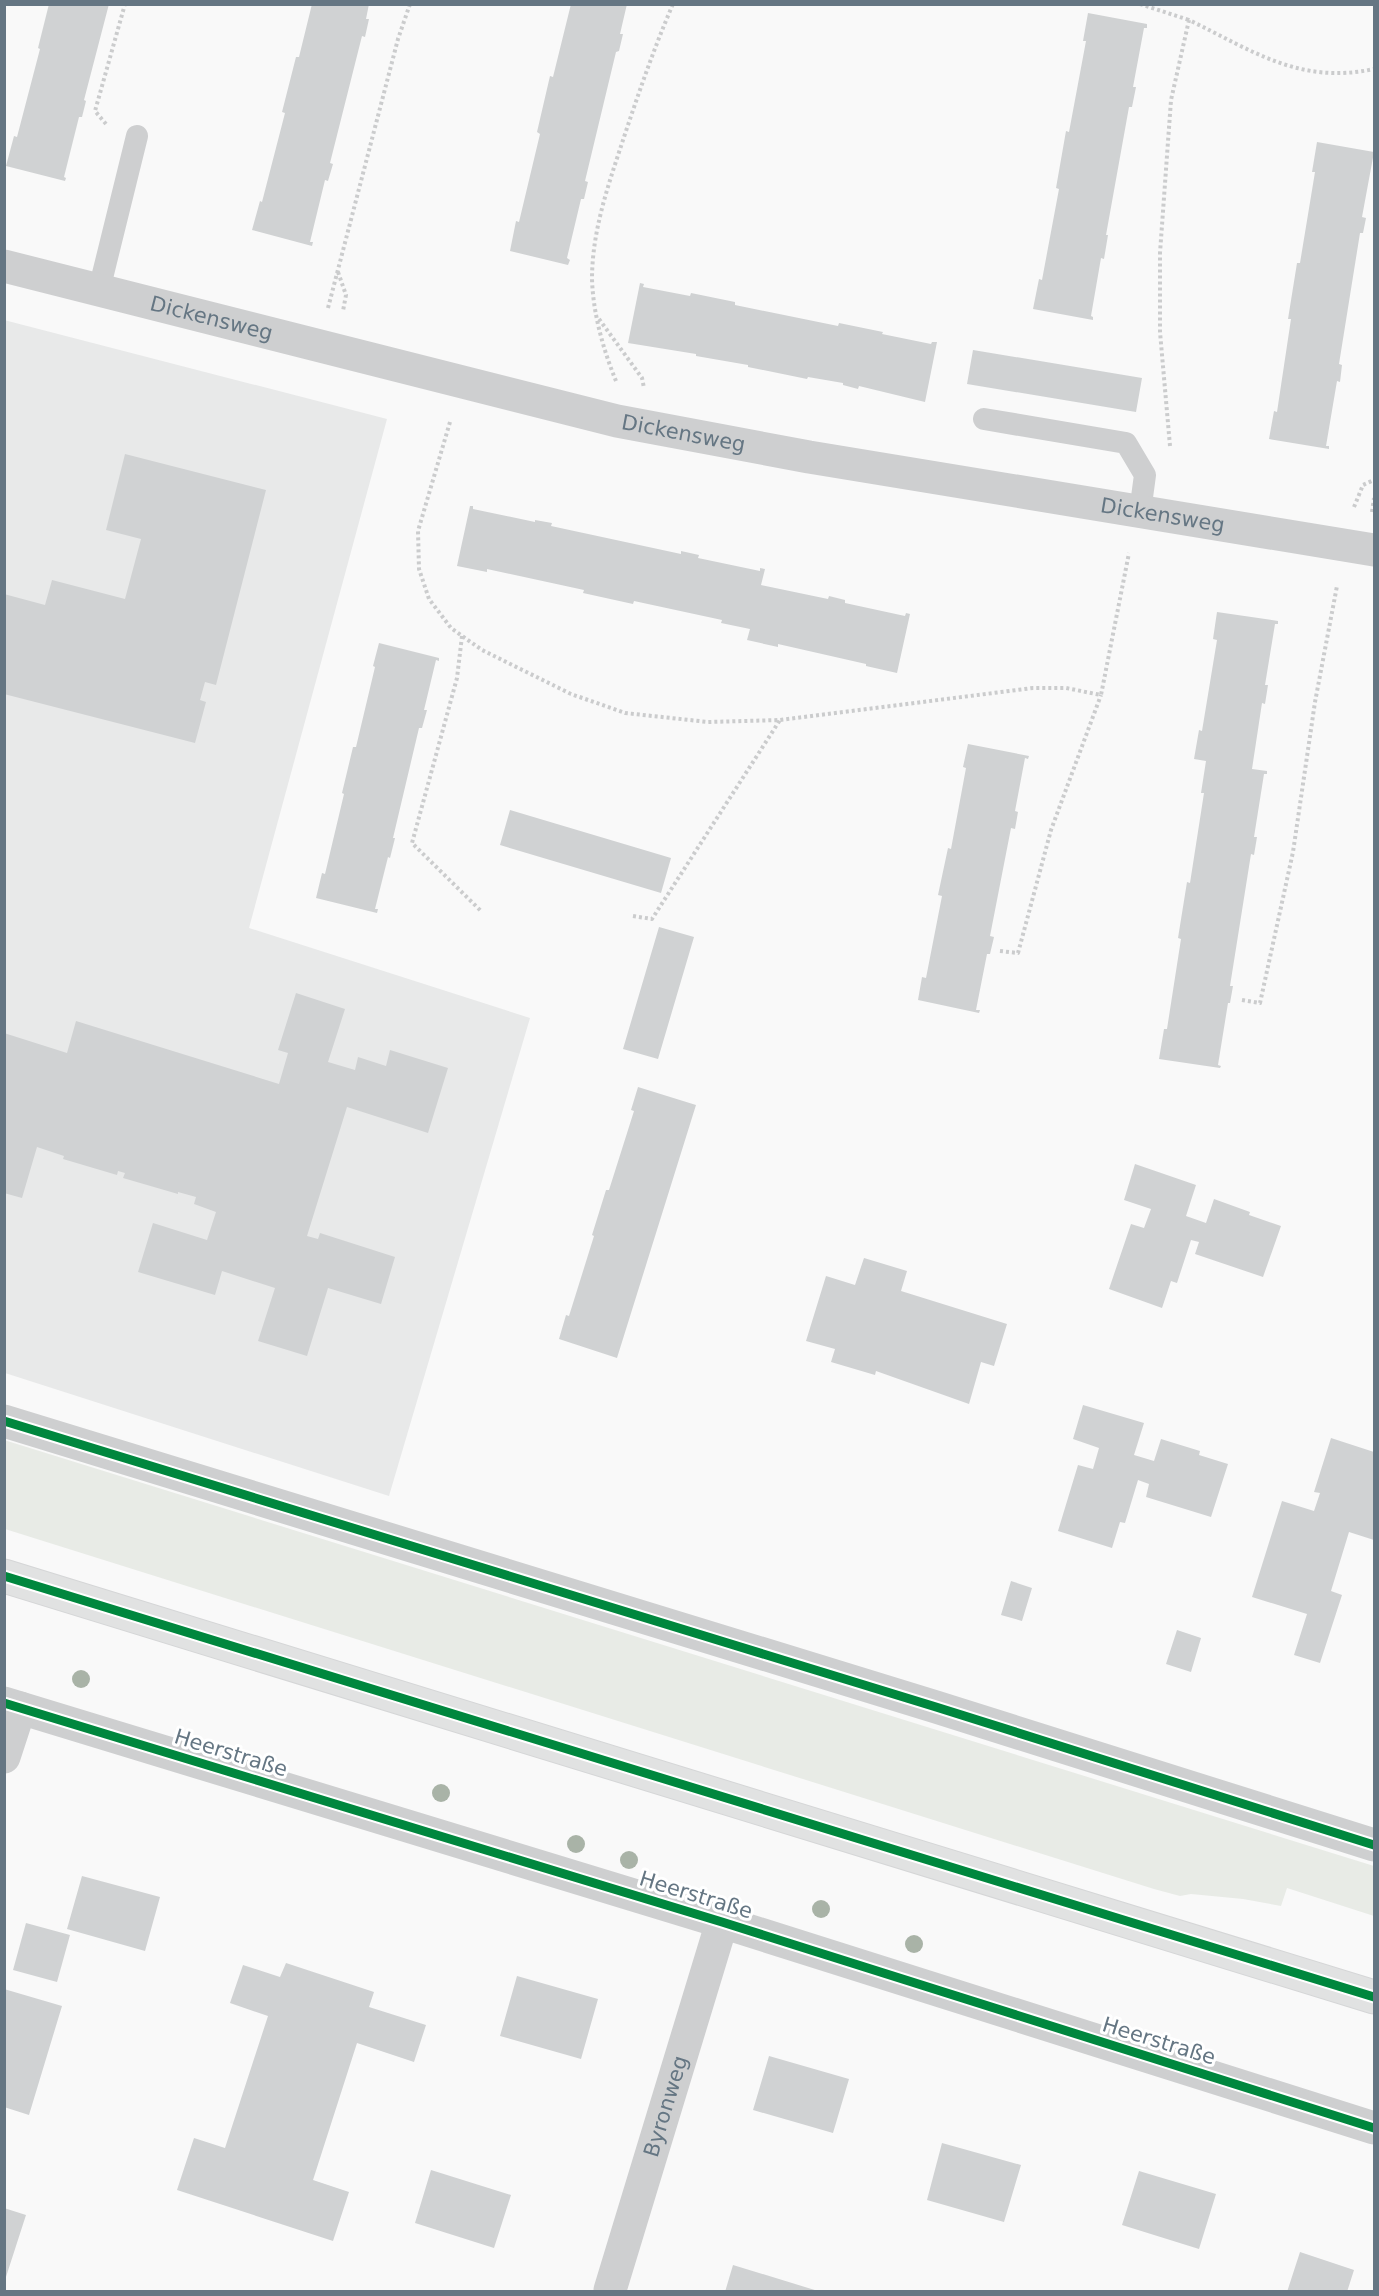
<svg xmlns="http://www.w3.org/2000/svg" width="1379" height="2296" viewBox="0 0 1379 2296" font-family="'DejaVu Sans',sans-serif">
	<style>
		.built { fill: #e8e9e9 }
		.green { fill: #e8ebe6 }
		.building { fill: #d0d2d3 }
		.lines { fill: none; stroke-linecap: round; stroke-linejoin: round }
		.primary-casing { stroke: #d5d6d7; stroke-width: 35 }
		.path { stroke: #cbcccd; stroke-width: 4; stroke-dasharray: 3 3; stroke-linecap: butt }
		.service { stroke: #cecfd0; stroke-width: 22 }
		.minor { stroke: #cecfd0; stroke-width: 33 }
		.primary { stroke: #e1e2e2; stroke-width: 33 }
		.cycleway-casing { stroke: #fff; stroke-width: 13 }
		.cycleway { stroke: #00873e; stroke-width: 9 }
		.tree { fill: #a9b3a7 }
		.labels { text-anchor: middle; dominant-baseline: central; stroke-width: 6; stroke-linejoin: round; paint-order: stroke }
		.street-label { font-size: 21px; fill: #657683; stroke: #fff }
	</style>
	<rect width="100%" height="100%" fill="#f9f9f9"/>
	<path class="built" d="M4,320L387,419L249,928L530,1018L389,1496L5,1373Z"/>
	<path class="green" d="M4,1440L1374,1866V1916L1287,1888L1281,1906L1243,1899L1191,1894L1180,1896L1154,1889L5,1529Z"/>
	<path class="building" d="M49,4H109L84,100L86,101L82,117H79L64,177L66,178L65,181L6,166L14,136L17,137L40,49L38,48Z
		M312,4H369L366,19H369L365,37L362,36L330,163L333,164L328,181L325,180L310,242H313L312,246L252,230L260,201L262,202L285,113L282,112L296,57H299Z
		M571,4H627L620,34H623L619,51L616,52L585,181L588,182L584,199H581L567,258L570,260L568,265L510,251L516,221L519,222L540,134L537,132L550,76L553,77Z
		M1088,13L1147,24V28H1144L1133,87H1136L1132,107H1129L1106,235H1108L1104,259L1101,258L1091,316L1093,317V320L1033,309L1039,279L1042,280L1059,189L1056,188L1066,131L1069,132L1086,41H1083Z
		M1317,142L1374,152L1362,217L1366,218L1363,233H1360L1339,364L1342,365L1340,382L1337,381L1326,446H1329V449L1269,439L1274,411L1277,412L1291,319H1288L1297,263H1300L1315,172H1312Z
		M640,283L644,284L643,287L690,296L691,293L735,302V305L838,326L839,323L883,332L882,334L931,344L932,342H937L925,402L859,386L858,389L843,385V383L808,377L807,379L748,367V365L696,356V354L628,343Z
		M973,350L1142,378L1136,412L967,384Z
		M125,454L266,490L216,685L205,682L200,700L206,702L195,743L4,694V594L45,605L52,580L125,599L141,539L106,530Z
		M470,506H473V509L535,522V520L552,523L551,526L681,554V551L699,555L698,558L760,571V568L765,569L761,585L828,599L829,596L845,600V603L905,616L906,613L910,614L897,673L866,666V664L778,644V647L747,640L750,629L721,623L722,620L634,601L633,604L583,593L584,590L487,569V572L457,566Z
		M1217,612L1278,621V624H1275L1265,685H1268L1265,704L1262,703L1252,769L1267,771V774H1264L1254,837H1257L1254,855L1251,854L1230,986H1233L1230,1003H1228L1218,1065L1221,1066L1220,1068L1159,1059L1164,1029H1167L1181,939L1178,938L1187,882L1190,883L1204,793H1201L1206,761L1194,759L1199,730L1202,731L1217,640L1213,639Z
		M379,643L439,658V661L436,660L424,710H427L422,728H419L393,838H395L390,858L388,857L375,909H378L377,913L316,898L322,873L325,874L344,794L342,793L353,747H356L375,667L373,666Z
		M968,744L1029,756L1028,759L1025,758L1015,811L1018,812L1015,829L1011,828L990,936L994,937L990,954H987L976,1010H980L979,1013L918,1000L922,977L926,978L942,896L938,895L948,848L951,849L966,768L963,767Z
		M510,810L671,858L661,893L500,845Z
		M659,927L694,937L658,1059L623,1049Z
		M296,993L345,1009L328,1062L355,1070L358,1057L386,1066L390,1050L448,1068L428,1133L347,1107L307,1236L318,1239L320,1233L395,1257L381,1304L328,1288L307,1356L258,1341L275,1288L222,1271L215,1295L138,1272L153,1223L207,1240L216,1212L194,1204L196,1197L178,1192V1194L123,1178L125,1173L118,1171L117,1175L63,1159L64,1156L37,1147L22,1198L4,1193V1033L67,1053L76,1021L279,1084L288,1053L278,1050Z
		M638,1087L696,1105L617,1358L559,1339L566,1315L569,1316L594,1236L592,1235L606,1190H609L634,1111L631,1110Z
		M1135,1164L1196,1185L1186,1216L1206,1223L1214,1199L1250,1212L1249,1215L1281,1226L1263,1277L1195,1254L1199,1242L1191,1240L1177,1283L1171,1281L1162,1308L1109,1289L1131,1224L1144,1228L1151,1209L1124,1200Z
		M864,1258L907,1271L901,1291L1007,1324L994,1366L981,1362L969,1404L876,1371L875,1375L831,1362L835,1349L806,1341L826,1276L855,1285Z
		M1083,1405L1144,1423L1134,1455L1154,1461L1161,1439L1200,1451L1199,1455L1228,1464L1211,1517L1146,1497L1149,1484L1138,1480L1125,1523L1120,1522L1112,1548L1058,1531L1078,1465L1093,1469L1099,1448L1073,1439Z
		M1331,1438L1374,1452V1540L1349,1532L1331,1591L1342,1595L1320,1663L1294,1655L1307,1614L1252,1597L1282,1501L1314,1511L1320,1493L1314,1492Z
		M1011,1581L1032,1588L1022,1621L1001,1615Z
		M1177,1630L1201,1638L1191,1672L1166,1664Z
		M82,1876L160,1897L145,1951L67,1929Z
		M26,1923L70,1935L57,1982L13,1970Z
		M286,1963L374,1992L369,2007L426,2025L414,2062L357,2043L313,2180L349,2192L333,2241L177,2190L194,2138L225,2148L268,2016L230,2003L243,1965L280,1977Z
		M517,1976L598,1999L581,2059L500,2036Z
		M4,1989L62,2006L29,2115L4,2107Z
		M769,2056L849,2079L833,2133L753,2110Z
		M942,2143L1021,2165L1004,2222L927,2200Z
		M431,2170L511,2195L494,2248L415,2223Z
		M1139,2171L1216,2194L1199,2249L1122,2225Z
		M4,2208L26,2215L5,2280H4Z
		M1300,2252L1354,2270L1347,2292H1287Z
		M733,2265L818,2291V2292H725Z"/>
	<g class="lines">
		<defs>
			<path id="primary" d="M4,1576L1374,1997"/>
		</defs>
		<use href="#primary" class="primary-casing"/>
		<path class="path" d="M1140,4L1189,20
			M106,124L95,111L125,4
			M338,272L346,295L343,311
			M328,308L398,39L410,4
			M599,319L642,378L644,388
			M616,381C603,349 593,313 592,279C592,230 609,183 624,137C639,92 654,48 673,4
			M450,422L418,531L419,569L429,599L451,628L482,650L571,694L625,713L708,722L780,720L1033,688H1066L1101,695L1129,553
			M1170,446L1160,332V253L1171,100L1189,20C1253,51 1300,85 1374,69
			M1354,507L1363,485L1374,480
			M1372,512L1374,498
			M462,636L457,678L412,843L481,911
			M633,916L652,919L780,720
			M1000,951L1018,953L1051,830L1101,695
			M1242,1000L1260,1003L1293,852L1315,702L1337,586"/>
		<path class="service" d="M99,290L137,136
			M984,419L1126,443L1145,475L1140,512"/>
		<g class="minor">
			<path id="s1" d="M4,266L617,421L809,457L1374,550"/>
			<path d="M4,1421L936,1707L1374,1845"/>
			<path d="M4,1703L722,1922L1374,2128"/>
			<path d="M4,1757L20,1708"/>
			<path id="s2" d="M610,2290L722,1922"/>
		</g>
		<use href="#primary" class="primary"/>
		<defs>
			<path id="cycleway" d="M4,1421L936,1707L1374,1845
				M4,1576L1374,1997
				M4,1703L722,1922L1374,2128"/>
		</defs>
		<use href="#cycleway" class="cycleway-casing"/>
		<use href="#cycleway" class="cycleway"/>
	</g>
	<g class="tree">
		<circle cx="81" cy="1679" r="9"/>
		<circle cx="441" cy="1793" r="9"/>
		<circle cx="576" cy="1844" r="9"/>
		<circle cx="629" cy="1860" r="9"/>
		<circle cx="821" cy="1909" r="9"/>
		<circle cx="914" cy="1944" r="9"/>
	</g>
	<g class="labels">
		<g class="street-label">
			<text stroke="none"><textPath href="#s1" startOffset="214">Dickensweg</textPath></text>
			<text stroke="none"><textPath href="#s1" startOffset="700">Dickensweg</textPath></text>
			<text stroke="none"><textPath href="#s1" startOffset="1186">Dickensweg</textPath></text>
			<text transform="translate(231 1753) rotate(17)">Heerstraße</text>
			<text transform="translate(696 1895) rotate(17)">Heerstraße</text>
			<text transform="translate(1159 2041) rotate(17)">Heerstraße</text>
			<text stroke="none"><textPath href="#s2" startOffset="192">Byronweg</textPath></text>
		</g>
	</g>
	<rect width="1379" height="2296" fill="none" stroke="#657683" stroke-width="12"/>
</svg>
